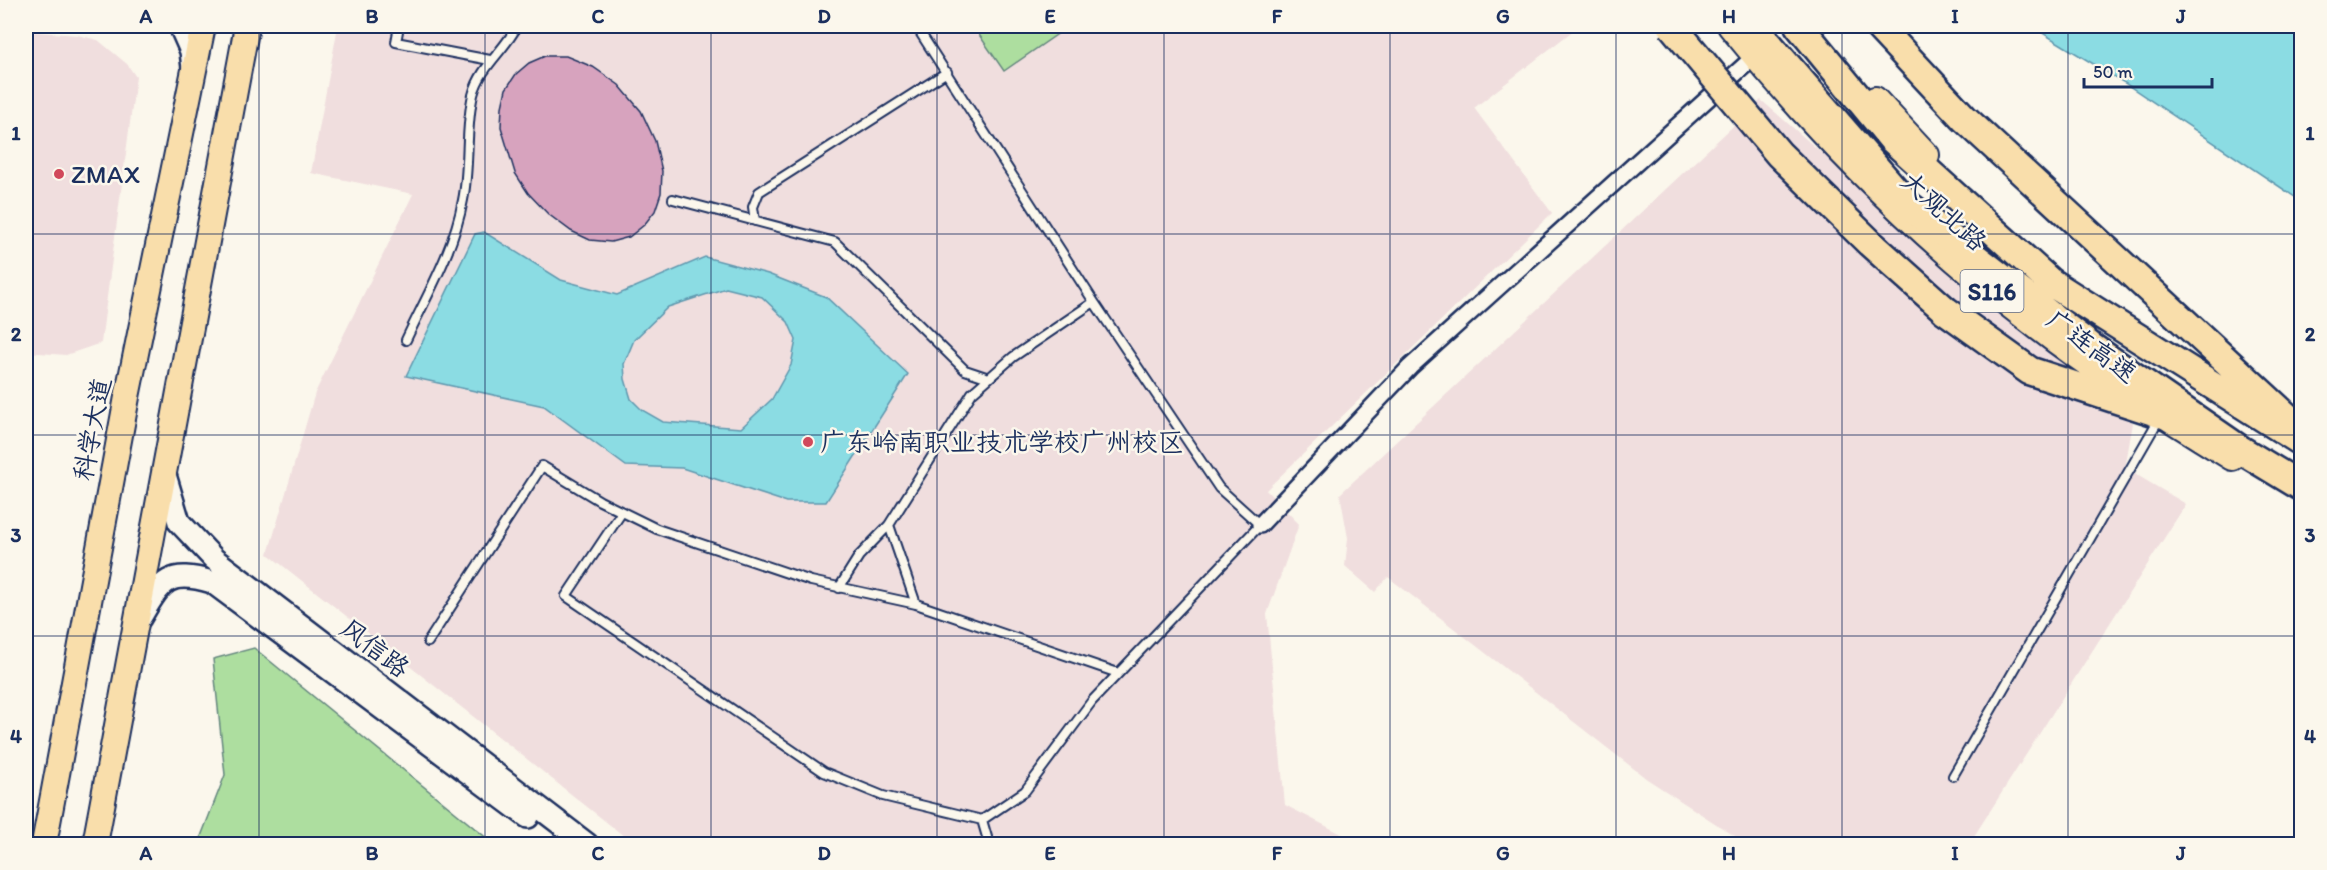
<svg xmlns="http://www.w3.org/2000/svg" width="2327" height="870" viewBox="0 0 2327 870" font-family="Itim,'LXGW WenKai TC',sans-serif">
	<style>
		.built { fill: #f0dede }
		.green { fill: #adde9f; stroke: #64867e; stroke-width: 1.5 }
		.water { fill: #8bdce3; stroke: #5e97ae; stroke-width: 1.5; fill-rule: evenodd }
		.building { fill: #d7a3be; stroke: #1b2f5e; stroke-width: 1.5 }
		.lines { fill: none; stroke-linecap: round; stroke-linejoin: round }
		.lane-casing { stroke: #1b2f5e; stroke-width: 12 }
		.street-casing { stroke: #1b2f5e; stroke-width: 20 }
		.secondary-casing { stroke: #1b2f5e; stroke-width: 26 }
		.primary-casing { stroke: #1b2f5e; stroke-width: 28 }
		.highway-casing { stroke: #1b2f5e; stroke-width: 32 }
		.lane { stroke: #fbf7ec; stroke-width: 8 }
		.street { stroke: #fbf7ec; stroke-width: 15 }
		.secondary { stroke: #fbf7ec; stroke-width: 21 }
		.primary { stroke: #f9deab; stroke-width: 24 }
		.highway { stroke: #f9deab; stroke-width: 27 }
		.highway-bridge-casing { stroke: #1b2f5e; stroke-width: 32; stroke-linecap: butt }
		.highway-bridge { stroke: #f9deab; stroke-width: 27 }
		.grid { fill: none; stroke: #1b2f5e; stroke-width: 1.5; stroke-opacity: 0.55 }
		.poi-dot { fill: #d1495b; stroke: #fbf7ec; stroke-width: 2 }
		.labels { text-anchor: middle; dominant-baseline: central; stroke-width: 5; stroke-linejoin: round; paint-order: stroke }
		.shield { fill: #fbf7ec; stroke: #5e6b89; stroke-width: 1.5 }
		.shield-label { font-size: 24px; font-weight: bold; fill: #1b2f5e }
		.poi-label { font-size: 26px; fill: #1b2f5e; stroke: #fbf7ec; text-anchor: start }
		.street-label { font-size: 26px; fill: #1b2f5e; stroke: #fbf7ec }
		.neatline { fill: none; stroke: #1b2f5e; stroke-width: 2 }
		.grid-label { font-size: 20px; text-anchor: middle; font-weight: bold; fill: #1b2f5e }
	</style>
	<rect width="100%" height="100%" fill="#fbf7ec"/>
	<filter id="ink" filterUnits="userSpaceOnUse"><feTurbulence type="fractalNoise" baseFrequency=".0167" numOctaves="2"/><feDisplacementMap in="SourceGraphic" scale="12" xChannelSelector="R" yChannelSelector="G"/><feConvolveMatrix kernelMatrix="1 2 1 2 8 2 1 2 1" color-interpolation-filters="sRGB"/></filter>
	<g filter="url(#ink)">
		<path class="built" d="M338,26H1579L1474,108L1552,213L1266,490L1299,524L1267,614L1285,805L1361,844H634L268,554L315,393L413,194L311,173Z
			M26,31L77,35L98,40L127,64L136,77L101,343L66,355L26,352Z
			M1761,100L2133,423L2125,468L2186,504L1969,844H1747L1647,779L1388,577L1375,592L1345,566L1348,538L1340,494Z"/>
		<path class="green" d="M973,26H1069L1004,71Z
			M254,648L494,844H198L225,775L213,659Z"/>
		<path class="water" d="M2031,26H2301V201L2123,82Z
			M484,232L561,280L617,295L705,257L768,274L826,297L908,374L826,502H786L682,468L626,466L544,406L406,376L475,234ZM726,288L762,297L788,322L796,340L791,365L772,399L741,428L663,422L642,410L631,399L625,379L624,364L634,340L668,307Z"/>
		<path class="building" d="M545,56H566L593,67L619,85L641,111L655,141L662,171L661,193L655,211L644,225L629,237L611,242L590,240L571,231L548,214L528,193L515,173L501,127L502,107L506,89L516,74L529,63Z"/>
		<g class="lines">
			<defs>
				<path id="lane" d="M399,26L396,42L490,60
					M673,199L835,242L965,370L989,378
					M755,221L753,207L759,192L947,72
					M406,340C427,295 454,250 463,200C470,166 465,129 473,95C480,67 505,50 517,26
					M622,512L566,596L824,772L883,796L982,820L1025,791L1092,701L1260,525L1219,488L1094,302L916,26
					M889,525L916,604
					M839,588L859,556L889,525L972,393L1013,357L1094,302
					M428,642L542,466L600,501L657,529L811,581L916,604L1118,673
					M1953,776L2159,419
					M982,820L989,844"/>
				<path id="street" d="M1260,525L1410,367L1755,56"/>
				<path id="secondary" d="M180,26L191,51L193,68
					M165,475L179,522L214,559L587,844
					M140,618C162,581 167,569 212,582L528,817"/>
				<path id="primary" d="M1730,26C1820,138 1923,240 2037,327C2099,375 2165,417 2232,458
					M1875,99L1927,155
					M44,844L127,397L203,26
					M95,844L247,26"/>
				<path id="highway" d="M1753,26L1909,206L2090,346L2241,450L2302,487
					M1799,26L1892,139L2050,282L2302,442
					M1878,26L1964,118L2287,417
					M1945,310L2030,371L2161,414"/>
			</defs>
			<use href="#lane" class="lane-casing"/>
			<use href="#street" class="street-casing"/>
			<use href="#secondary" class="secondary-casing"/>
			<use href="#primary" class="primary-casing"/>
			<use href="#highway" class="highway-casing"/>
			<use href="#lane" class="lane"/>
			<use href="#street" class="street"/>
			<use href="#secondary" class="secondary"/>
			<use href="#primary" class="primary"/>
			<use href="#highway" class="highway"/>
			<defs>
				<path id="highway-bridge" d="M1672,26L1779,154L1870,243L1945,310"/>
			</defs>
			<use href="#highway-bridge" class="highway-bridge-casing"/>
			<use href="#highway-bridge" class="highway-bridge"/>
		</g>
	</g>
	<path class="grid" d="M259,26V844M485,26V844M711,26V844M937,26V844M1164,26V844M1390,26V844M1616,26V844M1842,26V844M2068,26V844M26,234H2302M26,435H2302M26,636H2302"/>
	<g class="poi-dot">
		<circle cx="59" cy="174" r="6"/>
		<circle cx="808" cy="442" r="6"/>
	</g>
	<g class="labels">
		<rect class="shield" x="1960.5" y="270" width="63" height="42" rx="4.5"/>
		<g class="shield-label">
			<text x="1992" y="291">S116</text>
		</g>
		<g class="poi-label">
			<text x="71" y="174">ZMAX</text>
			<text x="820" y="442">广东岭南职业技术学校广州校区</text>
		</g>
		<g class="street-label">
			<text transform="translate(1944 211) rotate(42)">大观北路</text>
			<text transform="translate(2092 346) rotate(36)">广连高速</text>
			<text transform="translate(92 429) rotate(-79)">科学大道</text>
			<text transform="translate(375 648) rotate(37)">风信路</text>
		</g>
	</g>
	<rect width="2327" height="870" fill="none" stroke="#fbf7ec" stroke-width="66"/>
	<path d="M2084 78v9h128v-9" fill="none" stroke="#1b2f5e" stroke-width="3"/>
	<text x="2093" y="78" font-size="18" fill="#1b2f5e" stroke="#fbf7ec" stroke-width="4.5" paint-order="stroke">50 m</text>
	<rect x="33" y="33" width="2261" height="804" class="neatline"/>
	<g class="grid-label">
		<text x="146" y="23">A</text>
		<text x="372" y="23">B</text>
		<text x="598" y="23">C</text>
		<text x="824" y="23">D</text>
		<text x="1050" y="23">E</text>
		<text x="1277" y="23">F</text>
		<text x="1503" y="23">G</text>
		<text x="1729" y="23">H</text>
		<text x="1955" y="23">I</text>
		<text x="2181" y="23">J</text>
		<text x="16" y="140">1</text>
		<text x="2310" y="140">1</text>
		<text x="16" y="341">2</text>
		<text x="2310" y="341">2</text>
		<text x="16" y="542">3</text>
		<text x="2310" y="542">3</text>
		<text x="16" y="743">4</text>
		<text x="2310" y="743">4</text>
		<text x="146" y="860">A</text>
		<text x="372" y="860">B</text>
		<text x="598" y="860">C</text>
		<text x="824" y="860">D</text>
		<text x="1050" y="860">E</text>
		<text x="1277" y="860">F</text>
		<text x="1503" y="860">G</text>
		<text x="1729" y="860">H</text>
		<text x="1955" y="860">I</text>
		<text x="2181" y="860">J</text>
	</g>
</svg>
